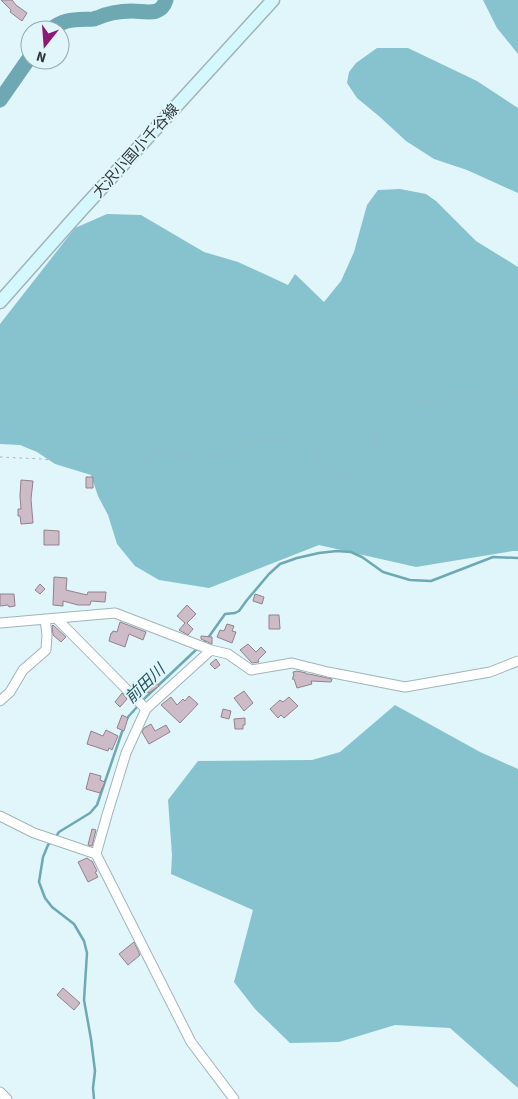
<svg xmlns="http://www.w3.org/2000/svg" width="518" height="1099" viewBox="0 0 518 1099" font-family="'Source Sans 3','Noto Sans JP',sans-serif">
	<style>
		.forest { fill: #86c3ce }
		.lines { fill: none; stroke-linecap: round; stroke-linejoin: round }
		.stream { stroke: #6da8b3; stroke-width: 2.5 }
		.river { stroke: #6da8b3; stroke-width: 15 }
		.building { fill: #cdbcc8; stroke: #91828c }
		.street-casing { stroke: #a0b5b9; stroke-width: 11 }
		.secondary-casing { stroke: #a0b5b9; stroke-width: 15 }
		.path { stroke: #a4b6b9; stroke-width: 1; stroke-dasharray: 2.5 4; stroke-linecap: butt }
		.street { stroke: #fff; stroke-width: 9 }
		.secondary { stroke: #d5f8ff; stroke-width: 12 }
		.labels { text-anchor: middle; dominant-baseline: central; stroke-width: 4; stroke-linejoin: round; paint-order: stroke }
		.street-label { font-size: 15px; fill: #2e3739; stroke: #e0f6fa }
		.water-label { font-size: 16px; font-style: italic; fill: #21545d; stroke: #e0f6fa }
	</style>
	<rect width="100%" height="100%" fill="#e0f6fa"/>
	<path class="forest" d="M483,0H518V54L497,28Z
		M377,48H408L477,81L518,108V193L467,170L434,159L406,141L380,117L357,98L347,83L349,72L356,63Z
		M400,189L426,194L436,201L476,241L518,267V551H513L416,567L319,545L209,588L159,580L135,566L117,544L108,515L98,496L91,475L55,464L37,452L20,445L0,444V324L75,228L107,214L141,215L204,252L238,262L288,285L295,274L324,302L341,281L354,252L367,205L378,190Z
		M395,705L480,752L518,769V1088L450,1028L395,1025L339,1042L290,1043L255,1009L234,982L253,910L171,874L172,855L168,800L198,761L312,760L340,752Z"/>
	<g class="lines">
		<path class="stream" d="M203,644L208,638L225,614L235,613L239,611L247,600L269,574L280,564L297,558L319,553L337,551L351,552L362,557L383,572L410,580L431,581L493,557L518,558
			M127,719L128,717L146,697L199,647
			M55,838L59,832L90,813L97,805L123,729
			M51,842L48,845L43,857L39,882L45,898L52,907L74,924L84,941L87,953L84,1000L91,1039L95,1071L93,1088L94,1099"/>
		<path class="river" d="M50,30C65,18 75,20 94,19L96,18H97C108,13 120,11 132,11C145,11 161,17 166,0
			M0,100L30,57"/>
	</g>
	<path class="building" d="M1,0H12L16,5L27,13L22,21L10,12L11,10Z
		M86,477H93V488H86Z
		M21,480L33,481L31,499L33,523L21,524L20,516H18V509H21L20,496Z
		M44,530L59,531V545H44Z
		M54,577L67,578L66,590L87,595L88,592H106L105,602L91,601L90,605H78L63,601V606L53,605Z
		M40,584L45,589L40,594L35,590Z
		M0,594H14L15,606L9,607L8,605L0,606Z
		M255,594L264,597L262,604L253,601Z
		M187,605L196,614L187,623L193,629L188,635L179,630L185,623L177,616Z
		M269,615H279L280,629H269Z
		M120,622L146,632L143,640L129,634L125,647L109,641L111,633H112L113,631L117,632Z
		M227,624L234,626L232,631L236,632L232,643L217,637L220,630L224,631Z
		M53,625L66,637L61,642L53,635L52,626Z
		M201,636L212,637V644L201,639Z
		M248,644L256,652L261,647L266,652L258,660L259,662L252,663L240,650Z
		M216,659L220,665L215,669L210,664Z
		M297,671L306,673V674H309L332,679L331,682L311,681L312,684L297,688L294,679H292L293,678V676H294L293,672Z
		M151,674L159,686L149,693L148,692L145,694L138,683Z
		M244,691L253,703L244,711L234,698Z
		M122,693L127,699L120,707L115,702Z
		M189,696L198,704L180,723L161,705L171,697L177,705L183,699L185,701Z
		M289,697L298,706L284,718L281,715L278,718L270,709L280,700L283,702Z
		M223,709L231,711L229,719L221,717Z
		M122,715L128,718L124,731L117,728Z
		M245,718V725H243V729H235L234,719Z
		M151,724L155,731L166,725L170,732L149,744L142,732L144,728Z
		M106,730L118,736L112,750L109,748L108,751L87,744L91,731L103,736Z
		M90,773L101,776L100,780L105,782L100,793L86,789Z
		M92,829L96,830L92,846L88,845Z
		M87,858L91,861H92L97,871L95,872L98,877L88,882L78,862Z
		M134,942L140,955L128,965L119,954Z
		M63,988L80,1003L74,1010L57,995Z"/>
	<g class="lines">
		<defs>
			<path id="street" d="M57,619L146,709
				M0,623L115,613L211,650L228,654L251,670L292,663L328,672L405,687L490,672L518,661
				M211,650L146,709L126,753L107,815L96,854L191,1042L234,1099
				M0,701L10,692L23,670L46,650L47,635L45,619
				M0,816L34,833L96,854
				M0,1092L7,1099"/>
			<path id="secondary" d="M0,302L77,215L273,0"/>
		</defs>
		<use href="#street" class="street-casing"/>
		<use href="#secondary" class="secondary-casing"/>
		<path class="path" d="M0,457L42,459L79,463L89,460L101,465L112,479L128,483L148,455L160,450H168L199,458L210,457L229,451L237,447L259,441L297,437L311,442L326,474L340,479L346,477L353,470L375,440L377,433L386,421L398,410L419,400L437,402L490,393L501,394L518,393"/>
		<use href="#street" class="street"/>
		<use href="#secondary" class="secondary"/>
	</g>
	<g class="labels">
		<g class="street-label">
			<text transform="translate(136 151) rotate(-48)">大沢小国小千谷線</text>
		</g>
		<g class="water-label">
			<text transform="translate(145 684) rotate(-44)">前田川</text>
		</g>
	</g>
	<g transform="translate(45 45) rotate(197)"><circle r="24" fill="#e0f6fa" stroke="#99aaad"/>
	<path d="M0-4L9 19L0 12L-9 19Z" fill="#8e1878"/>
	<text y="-8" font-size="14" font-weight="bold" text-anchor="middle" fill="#2e3739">N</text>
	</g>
</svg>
